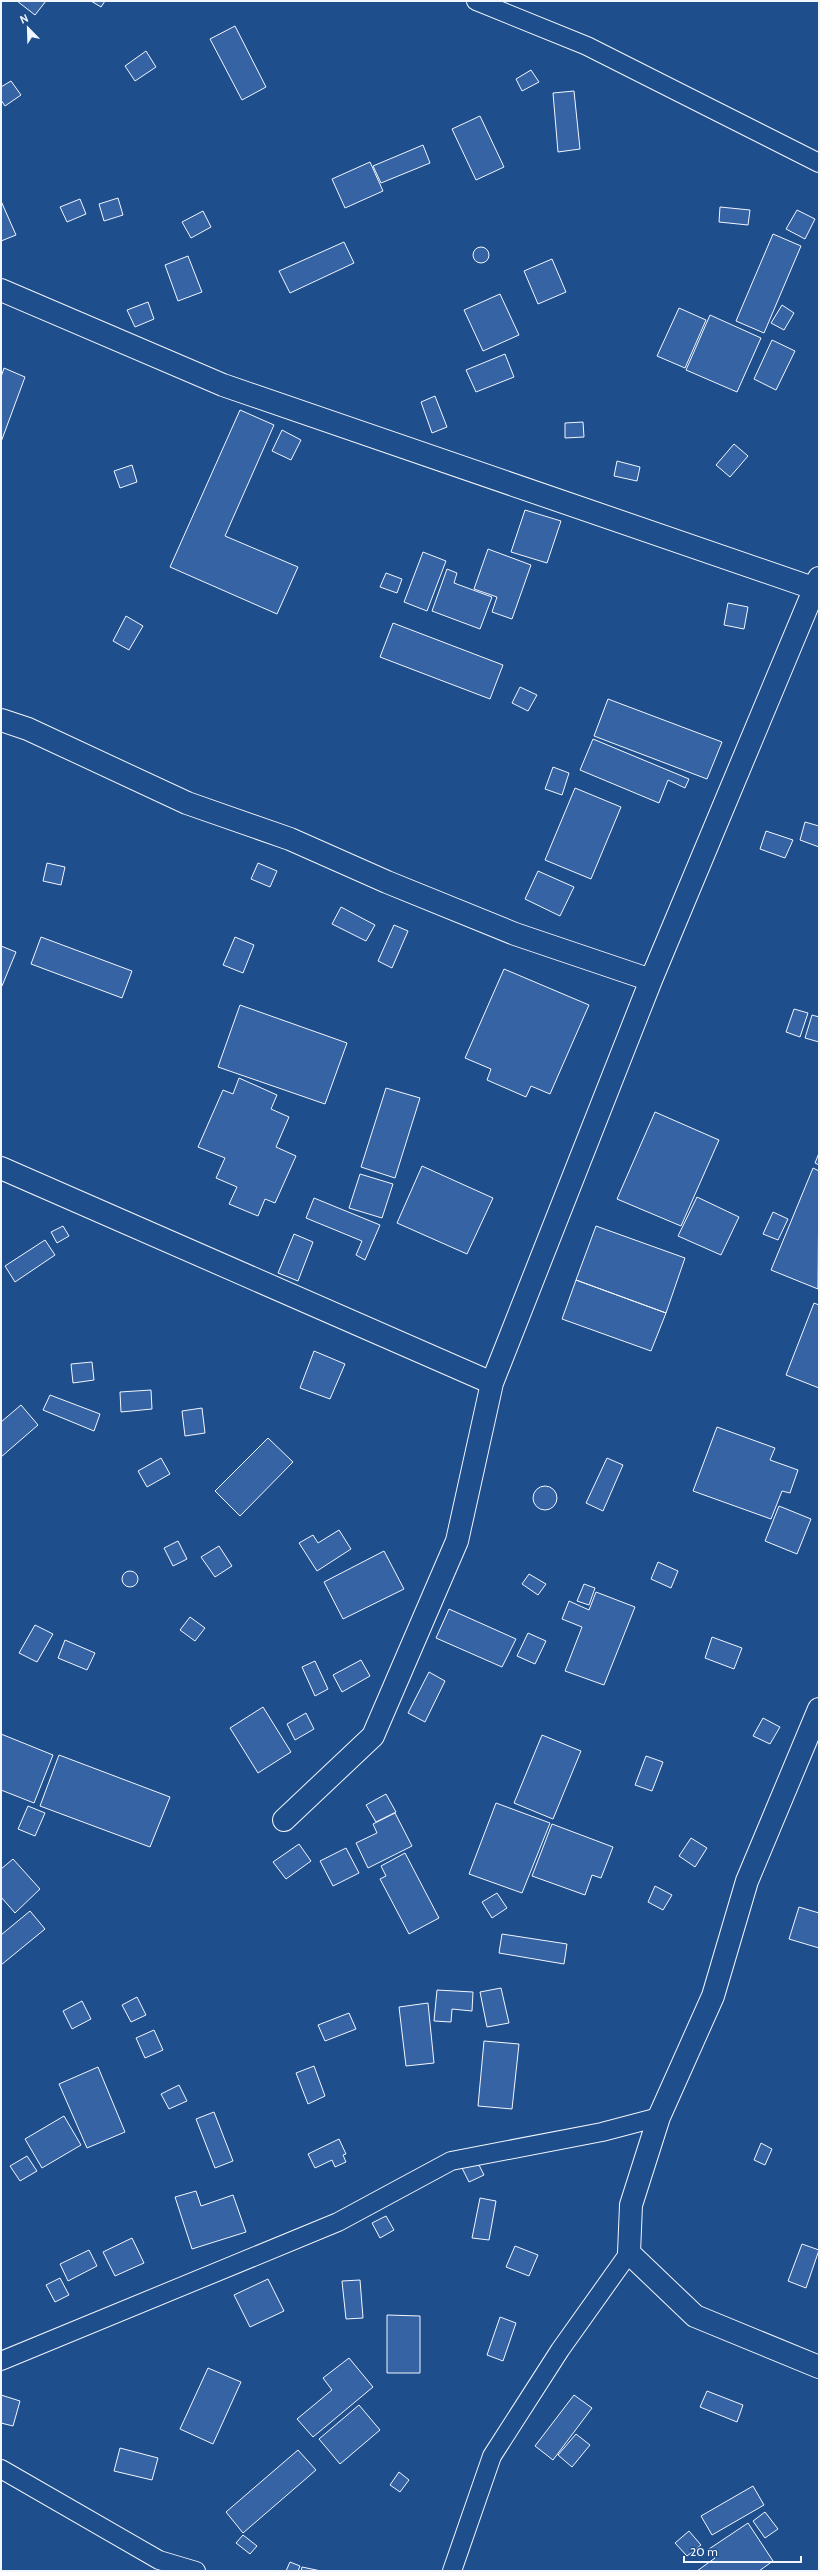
<svg xmlns="http://www.w3.org/2000/svg" width="820" height="2572" viewBox="0 0 820 2572" font-family="Cabin,sans-serif">
	<style>
		.building { fill: #3563a3; stroke: #f2f6ff }
		.lines { fill: none; stroke-linecap: round; stroke-linejoin: round }
		.service-casing { stroke: #f2f6ff; stroke-width: 20 }
		.minor-casing { stroke: #f2f6ff; stroke-width: 24 }
		.service { stroke: #1f4e8c; stroke-width: 18 }
		.minor { stroke: #1f4e8c; stroke-width: 22 }
	</style>
	<rect width="100%" height="100%" fill="#1f4e8c"/>
	<path class="building" d="M17,1H46L35,15Z
		M91,1H105L101,7Z
		M235,26L266,87L242,100L210,39Z
		M146,51L156,67L135,81L125,66Z
		M531,70L539,82L522,91L516,79Z
		M11,81L21,95L5,106L1,100V87Z
		M574,91L580,149L558,152L553,93Z
		M480,116L504,167L476,180L452,129Z
		M423,145L430,163L381,183L373,166Z
		M370,162L383,191L345,208L332,179Z
		M118,198L123,215L104,221L99,204Z
		M80,199L86,214L67,222L60,207Z
		M1,201L16,235L1,241Z
		M720,207L750,210L748,225L719,222Z
		M797,210L815,219L805,239L786,229Z
		M203,211L211,227L191,238L182,222Z
		M773,234L801,246L764,333L736,321Z
		M344,242L354,263L290,293L279,271Z
		M473 255a8 8 0 1 1 16 0a8 8 0 1 1-16 0Z
		M188,256L202,292L178,301L165,265Z
		M552,259L566,292L538,304L524,271Z
		M500,294L519,335L483,351L464,310Z
		M148,302L154,319L135,327L127,310Z
		M782,305L794,313L784,330L771,323Z
		M679,308L706,320L685,368L657,356Z
		M710,315L761,338L737,392L686,370Z
		M772,340L795,351L776,390L754,379Z
		M505,354L514,377L476,392L466,370Z
		M4,368L25,377L1,442V377Z
		M435,396L447,427L432,433L421,402Z
		M240,410L274,425L225,536L298,567L277,614L170,567Z
		M583,422L584,437L565,438V423Z
		M282,430L301,440L291,460L272,451Z
		M734,444L748,456L730,477L716,465Z
		M617,461L640,467L637,481L614,476Z
		M132,465L137,482L120,488L114,471Z
		M525,510L561,521L547,563L511,552Z
		M488,549L531,565L512,619L492,612L497,597L474,589Z
		M423,552L446,561L427,611L404,602Z
		M447,569L457,573L454,583L492,597L480,629L432,611Z
		M386,573L402,579L397,593L380,587Z
		M728,603L748,607L744,629L724,625Z
		M126,616L143,626L129,650L113,641Z
		M393,623L503,665L490,699L380,657Z
		M520,687L537,695L528,711L512,703Z
		M608,699L722,742L707,779L594,736Z
		M593,739L689,779L685,788L668,780L659,803L580,770Z
		M553,767L569,773L562,795L545,789Z
		M575,788L621,807L591,879L545,860Z
		M805,822L819,826V847L800,840Z
		M766,831L793,840L785,858L760,849Z
		M47,863L65,867L61,885L43,881Z
		M258,863L277,871L270,887L251,879Z
		M538,871L574,887L560,916L525,899Z
		M341,907L375,925L366,941L332,924Z
		M394,925L408,931L392,968L378,961Z
		M41,937L132,971L122,998L31,964Z
		M235,937L254,945L243,973L223,965Z
		M1,946L16,952L2,986L1,985Z
		M504,969L589,1005L550,1094L531,1086L526,1097L487,1080L491,1069L465,1058Z
		M240,1005L347,1043L325,1104L218,1067Z
		M794,1009L808,1013L800,1037L786,1032Z
		M812,1015L819,1017V1042L805,1038Z
		M239,1078L277,1095L271,1109L289,1117L276,1147L296,1156L275,1203L265,1199L258,1216L229,1204L237,1187L216,1178L225,1158L198,1147L223,1090L233,1094Z
		M386,1088L420,1098L395,1178L361,1167Z
		M655,1112L719,1140L681,1226L617,1199Z
		M819,1153V1165L815,1163Z
		M422,1166L493,1198L467,1254L397,1223Z
		M813,1168L819,1171L818,1289L771,1270Z
		M360,1174L393,1184L382,1218L349,1208Z
		M697,1197L739,1217L721,1255L678,1236Z
		M314,1198L380,1225L365,1260L356,1255L362,1241L306,1218Z
		M773,1212L788,1219L778,1240L763,1234Z
		M63,1226L69,1236L57,1243L51,1232Z
		M596,1226L685,1258L666,1313L576,1280Z
		M294,1234L313,1242L298,1281L278,1273Z
		M45,1240L55,1255L15,1282L5,1266Z
		M576,1280L666,1313L651,1351L562,1319Z
		M814,1303L819,1305V1388L786,1375Z
		M314,1351L345,1364L330,1399L300,1388Z
		M92,1362L94,1380L73,1383L71,1364Z
		M151,1390L152,1409L121,1412L120,1392Z
		M50,1395L100,1414L94,1431L43,1410Z
		M21,1405L38,1425L1,1457V1422Z
		M202,1408L205,1433L185,1436L182,1411Z
		M717,1427L775,1448L770,1460L798,1470L790,1493L782,1491L771,1519L693,1491Z
		M268,1438L293,1462L240,1516L215,1491Z
		M161,1458L170,1474L147,1487L138,1471Z
		M607,1458L623,1465L603,1511L586,1503Z
		M533 1498a12 12 0 1 1 24 0a12 12 0 1 1-24 0Z
		M779,1506L811,1519L797,1554L765,1541Z
		M339,1530L351,1549L317,1571L299,1543L313,1535L318,1543Z
		M178,1541L187,1559L173,1566L164,1548Z
		M219,1546L232,1566L215,1577L201,1557Z
		M384,1551L404,1589L343,1619L324,1582Z
		M658,1562L678,1571L671,1588L651,1579Z
		M122 1579a8 8 0 1 1 16 0a8 8 0 1 1-16 0Z
		M529,1574L546,1584L538,1595L522,1584Z
		M584,1584L595,1588L589,1605L577,1601Z
		M596,1592L635,1607L604,1685L565,1671L582,1627L562,1619L569,1601L589,1610Z
		M449,1609L516,1639L502,1667L436,1638Z
		M190,1617L205,1628L195,1641L180,1630Z
		M35,1625L53,1634L37,1662L19,1653Z
		M528,1633L546,1641L535,1664L517,1656Z
		M712,1637L742,1648L734,1669L705,1658Z
		M65,1640L95,1653L87,1670L58,1658Z
		M361,1660L370,1676L342,1692L333,1675Z
		M315,1661L328,1689L315,1696L302,1667Z
		M429,1672L445,1681L425,1722L408,1713Z
		M263,1707L291,1752L258,1773L230,1728Z
		M306,1713L314,1729L295,1740L287,1724Z
		M763,1718L780,1727L770,1744L753,1736Z
		M1,1734L53,1755L34,1803L1,1790Z
		M542,1735L581,1751L553,1819L514,1803Z
		M59,1755L170,1797L150,1847L40,1806Z
		M646,1756L663,1762L652,1791L635,1785Z
		M386,1794L396,1812L376,1822L366,1805Z
		M496,1803L550,1823L522,1893L469,1874Z
		M28,1806L45,1813L35,1836L18,1829Z
		M395,1813L412,1846L368,1868L356,1843L377,1833L373,1824Z
		M552,1824L613,1847L601,1878L592,1875L585,1895L532,1876Z
		M691,1838L707,1848L695,1867L679,1856Z
		M299,1844L311,1861L286,1879L273,1862Z
		M346,1848L359,1873L333,1886L320,1861Z
		M405,1853L439,1918L409,1934L380,1879L386,1876L381,1866Z
		M13,1859L40,1889L15,1913L1,1897V1869Z
		M655,1886L672,1895L663,1910L648,1902Z
		M497,1893L507,1908L492,1918L482,1902Z
		M799,1907L819,1913V1948L789,1939Z
		M30,1911L45,1929L1,1965V1935Z
		M502,1934L567,1944L564,1964L499,1953Z
		M501,1988L509,2023L487,2027L480,1992Z
		M437,1990L473,1992L472,2011L452,2009L451,2022L434,2021Z
		M137,1997L146,2015L131,2022L122,2005Z
		M82,2001L91,2019L72,2029L63,2011Z
		M428,2003L434,2063L406,2066L399,2007Z
		M349,2013L356,2029L325,2041L318,2025Z
		M154,2030L163,2050L145,2058L136,2038Z
		M484,2041L519,2044L512,2109L478,2106Z
		M314,2066L325,2096L308,2104L296,2073Z
		M98,2067L125,2132L87,2148L59,2084Z
		M179,2085L187,2101L169,2109L161,2094Z
		M214,2112L233,2161L215,2168L196,2119Z
		M64,2116L81,2145L42,2168L25,2139Z
		M339,2139L346,2154L343,2155L346,2162L335,2167L332,2160L315,2168L308,2154Z
		M761,2143L772,2149L765,2165L754,2160Z
		M27,2156L37,2171L20,2181L10,2166Z
		M477,2161L484,2175L469,2182L462,2168Z
		M196,2191L201,2206L233,2195L246,2232L192,2249L175,2197Z
		M480,2198L496,2201L489,2240L472,2238Z
		M386,2216L394,2230L380,2238L372,2223Z
		M132,2238L144,2263L115,2276L103,2252Z
		M802,2244L819,2250L806,2288L788,2281Z
		M515,2246L538,2255L529,2276L506,2267Z
		M89,2250L97,2266L68,2281L60,2264Z
		M60,2278L69,2295L55,2302L46,2285Z
		M268,2279L284,2311L250,2327L234,2295Z
		M360,2280L363,2318L346,2319L342,2281Z
		M387,2315L420,2316V2373H387Z
		M500,2317L516,2323L503,2361L487,2355Z
		M349,2358L373,2387L313,2437L297,2419L332,2390L323,2378Z
		M208,2368L241,2382L213,2444L180,2429Z
		M707,2391L743,2405L737,2422L700,2407Z
		M1,2395L20,2401L13,2426L1,2423Z
		M574,2395L592,2408L553,2460L535,2446Z
		M359,2405L380,2430L340,2464L319,2439Z
		M576,2434L590,2445L572,2467L558,2455Z
		M120,2448L158,2458L152,2480L114,2471Z
		M298,2450L316,2470L243,2533L226,2512Z
		M399,2472L409,2480L400,2492L390,2485Z
		M753,2486L764,2505L712,2535L701,2516Z
		M765,2512L778,2529L765,2538L753,2521Z
		M748,2523L773,2561L759,2571H697L715,2558L709,2549Z
		M689,2531L701,2545L687,2556L675,2543Z
		M243,2535L257,2546L250,2554L236,2543Z
		M290,2562L300,2566L298,2571H286Z
		M302,2567L321,2571H301Z"/>
	<g class="lines">
		<defs>
			<path id="service" d="M476,1L587,46L819,163
				M1,2361L338,2222L451,2161L602,2132L659,2117
				M1,2469L159,2560L196,2571
				M452,2571L492,2456L560,2350L629,2253"/>
			<path id="minor" d="M1,290L223,385L819,590
				M1,720L28,729L187,803L290,839L387,882L515,934L651,980
				M1,1168L492,1383
				M819,1709L747,1881L713,1996L659,2117L631,2205L629,2253L695,2316L819,2367
				M284,1820L373,1736L457,1541L492,1383L651,980L819,578"/>
		</defs>
		<use href="#service" class="service-casing"/>
		<use href="#minor" class="minor-casing"/>
		<use href="#service" class="service"/>
		<use href="#minor" class="minor"/>
	</g>
	<rect width="820" height="2572" fill="none" stroke="#f2f6ff" stroke-width="4"/>
	<g transform="translate(28 28) rotate(337)" stroke="#1f4e8c" stroke-width="3" paint-order="stroke">
	<path d="M0-3L7 15L0 10L-7 15Z" fill="#f2f6ff"/>
	<text y="-6" font-size="11" font-weight="bold" text-anchor="middle" fill="#f2f6ff">N</text>
	</g>
	<path d="M684 2556v6h117v-6" fill="none" stroke="#f2f6ff" stroke-width="2"/>
	<text x="690" y="2556" font-size="12" fill="#f2f6ff" stroke="#1f4e8c" stroke-width="3" paint-order="stroke">20 m</text>
</svg>
